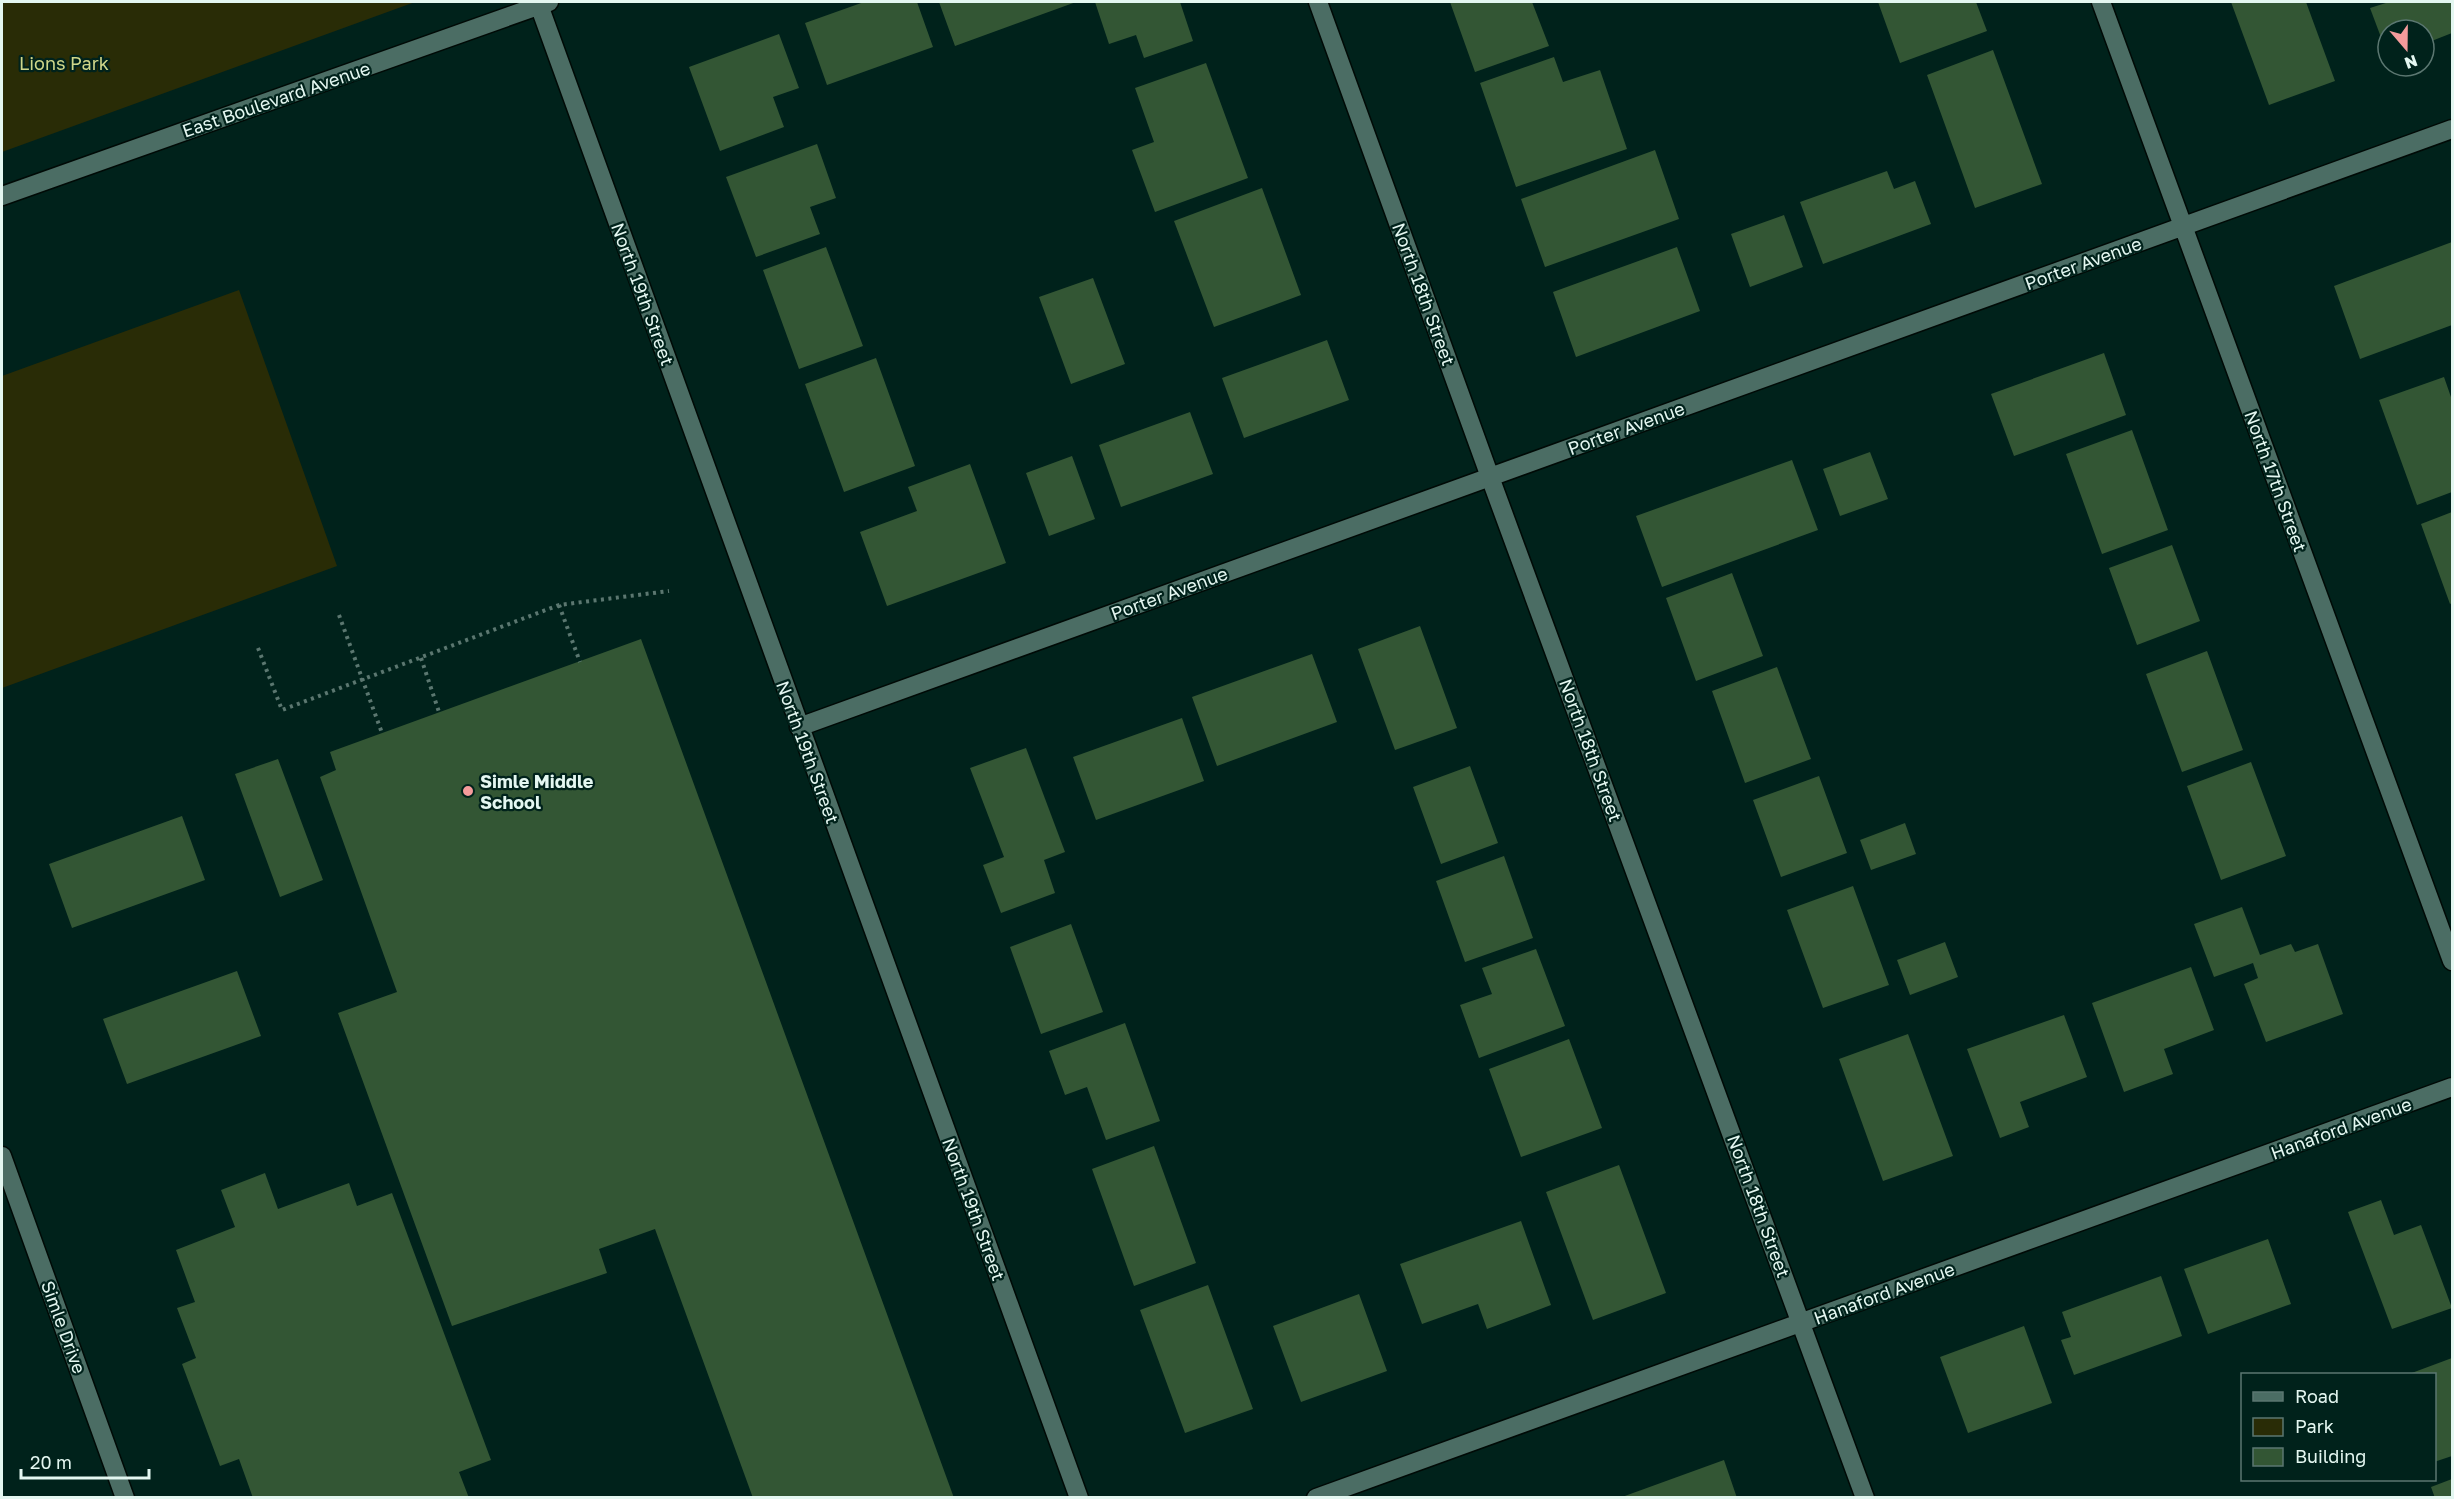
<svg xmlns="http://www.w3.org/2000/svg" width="2454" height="1499" viewBox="0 0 2454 1499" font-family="'Golos Text',sans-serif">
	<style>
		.green { fill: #292c06 }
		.building { fill: #335634 }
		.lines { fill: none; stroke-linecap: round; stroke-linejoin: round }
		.street-casing { stroke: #000a06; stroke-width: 21 }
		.path { stroke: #5b7770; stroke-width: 4; stroke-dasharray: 3 4.5; stroke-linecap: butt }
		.street { stroke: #4b6d64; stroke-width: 18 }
		.poi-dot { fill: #f59b9b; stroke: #00221b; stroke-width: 2 }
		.labels { text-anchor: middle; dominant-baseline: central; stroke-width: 4.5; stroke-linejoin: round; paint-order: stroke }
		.park-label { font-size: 18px; fill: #cfd78a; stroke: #00221b }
		.street-label { font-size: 18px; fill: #e4f7f1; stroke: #00221b }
		.poi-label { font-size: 18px; font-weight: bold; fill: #e4f7f1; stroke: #00221b; text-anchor: start }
	</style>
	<rect width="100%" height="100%" fill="#00221b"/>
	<path class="green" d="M2,2H415L2,152Z
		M239,290L337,566L2,688V376Z"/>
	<path class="building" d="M864,2H917L933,47L827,85L805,23Z
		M939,2H1076L955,46Z
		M1095,2H1180L1193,41L1144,58L1136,35L1109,44Z
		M1450,2H1532L1549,46L1475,72Z
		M1878,2H1976L1987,31L1900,63Z
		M2231,2H2306L2335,81L2269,105Z
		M2389,2H2452V33L2424,44V30H2388V56L2370,8Z
		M779,34L799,88L773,97L784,127L720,151L689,67Z
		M1993,50L2042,184L1975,208L1927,75Z
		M1554,57L1563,82L1600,70L1627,149L1516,187L1480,83Z
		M1206,63L1248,178L1155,212L1132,150L1154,142L1135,88Z
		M817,144L836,198L810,207L820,234L756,257L726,177Z
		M1655,150L1679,219L1545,267L1521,199Z
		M1887,171L1894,189L1915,181L1931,224L1823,264L1800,202Z
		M1262,188L1301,295L1214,327L1174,221Z
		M1784,215L1803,267L1750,287L1731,234Z
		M2452,242V325L2360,359L2334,286Z
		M826,247L863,346L799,369L763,270Z
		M1677,247L1700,311L1576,357L1553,292Z
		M1093,278L1125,364L1071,384L1039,297Z
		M1327,340L1349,400L1244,438L1222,378Z
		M2104,353L2126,415L2014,456L1991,394Z
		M876,358L915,466L844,492L805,384Z
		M2444,377L2452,400V492L2417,505L2379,400Z
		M1190,412L1213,474L1121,507L1099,445Z
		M2132,430L2168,530L2102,554L2066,454Z
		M1870,452L1888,499L1840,516L1823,469Z
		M1072,456L1095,519L1049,536L1026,473Z
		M1792,460L1818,530L1662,587L1636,516Z
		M970,464L1006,563L887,606L860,532L917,511L908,487Z
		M2452,512V603L2450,604L2421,524Z
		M2172,545L2200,621L2137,645L2109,568Z
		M1732,573L1763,656L1696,681L1666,598Z
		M1420,626L1457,728L1395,750L1358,649Z
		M641,639L954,1498H753L655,1229L599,1249L607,1273L452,1326L338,1013L397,992L320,777L336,770L330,752Z
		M2207,651L2243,750L2182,772L2146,674Z
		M1312,654L1337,722L1217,766L1192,697Z
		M1777,667L1811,759L1745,783L1712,691Z
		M1182,718L1204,781L1096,820L1073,757Z
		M1026,748L1065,852L1044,860L1055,893L1001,913L983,865L1004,857L970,768Z
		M278,759L323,880L280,897L235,774Z
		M2251,762L2286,856L2221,880L2187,786Z
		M1470,766L1498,843L1441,864L1413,787Z
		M1819,776L1847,853L1781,877L1753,800Z
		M182,816L205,880L72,928L49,864Z
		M1905,823L1916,854L1871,870L1860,840Z
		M1504,856L1533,938L1465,962L1436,881Z
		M1853,886L1889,985L1823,1008L1787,910Z
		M2242,907L2260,955L2291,944L2295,952L2318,944L2343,1014L2266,1042L2244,984L2258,978L2253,963L2214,977L2194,924Z
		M1071,924L1103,1012L1041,1034L1010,947Z
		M1945,942L1958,977L1910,995L1897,960Z
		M1536,949L1565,1026L1479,1058L1460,1005L1492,994L1482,968Z
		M2191,967L2214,1030L2164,1049L2173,1074L2124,1092L2092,1003Z
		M237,971L261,1036L127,1084L103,1019Z
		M2064,1015L2087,1077L2020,1102L2029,1127L2000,1138L1967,1049Z
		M1125,1023L1160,1121L1106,1140L1087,1087L1065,1095L1049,1051Z
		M1908,1034L1953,1156L1883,1181L1839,1059Z
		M1569,1039L1602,1128L1521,1157L1489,1069Z
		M1154,1146L1196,1263L1134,1286L1092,1169Z
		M1619,1165L1666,1293L1593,1320L1546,1192Z
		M265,1173L278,1209L349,1183L357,1206L392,1193L491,1460L459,1472L469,1498H253L239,1459L220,1466L182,1364L196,1358L177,1308L195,1302L176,1250L235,1227L221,1190Z
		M2381,1200L2394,1235L2421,1225L2452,1308L2392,1329L2348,1212Z
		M1521,1221L1551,1305L1487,1329L1478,1304L1422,1324L1400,1264Z
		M2268,1239L2291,1304L2208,1334L2184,1269Z
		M2161,1276L2182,1336L2074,1375L2061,1340L2071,1337L2062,1312Z
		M1208,1285L1253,1409L1185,1433L1140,1310Z
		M1359,1294L1387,1371L1301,1402L1273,1326Z
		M2024,1326L2052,1403L1968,1433L1940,1357Z
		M2452,1358V1456L2434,1462V1374H2409Z
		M1724,1460L1737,1498H1622V1497Z
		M2452,1479V1498H2435L2431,1487Z"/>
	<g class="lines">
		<defs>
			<path id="street" d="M1318,2L1490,477L1865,1498
				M2101,2L2452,961
				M539,5L1079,1498
				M2,196L549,2
				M799,727L2452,129
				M2,1156L125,1498
				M1316,1498L2452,1087"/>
		</defs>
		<use href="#street" class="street-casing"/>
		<path class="path" d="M559,605L580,662
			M339,615L382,733
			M258,648L282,710L559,605L669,591
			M421,658L439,712"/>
		<use href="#street" class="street"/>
	</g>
	<circle class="poi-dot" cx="468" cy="791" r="6"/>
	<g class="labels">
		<g class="park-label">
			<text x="64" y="63">Lions Park</text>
		</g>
		<g class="street-label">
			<text transform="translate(276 99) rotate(-19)">East Boulevard Avenue</text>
			<text transform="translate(2083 263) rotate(-20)">Porter Avenue</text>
			<text transform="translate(643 294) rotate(70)">North 19th Street</text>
			<text transform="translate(1424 294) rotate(70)">North 18th Street</text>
			<text transform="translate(1626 428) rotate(-20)">Porter Avenue</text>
			<text transform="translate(2276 481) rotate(70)">North 17th Street</text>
			<text transform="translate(1169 593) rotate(-20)">Porter Avenue</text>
			<text transform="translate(1591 750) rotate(70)">North 18th Street</text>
			<text transform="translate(808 752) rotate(70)">North 19th Street</text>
			<text transform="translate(2341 1128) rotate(-20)">Hanaford Avenue</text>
			<text transform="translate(1759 1206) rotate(70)">North 18th Street</text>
			<text transform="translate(974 1209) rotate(70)">North 19th Street</text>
			<text transform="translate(1884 1293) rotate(-20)">Hanaford Avenue</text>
			<text transform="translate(64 1327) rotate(70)">Simle Drive</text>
		</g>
		<g class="poi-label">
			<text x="480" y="781">Simle Middle<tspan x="480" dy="21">School</tspan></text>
		</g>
	</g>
	<rect width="2454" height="1499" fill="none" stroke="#e4f7f1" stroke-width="6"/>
	<rect x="2241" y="1373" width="195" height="108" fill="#00221b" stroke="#5b7771" stroke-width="1.5"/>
	<rect x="2253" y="1392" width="30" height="9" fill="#4b6d64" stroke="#5b7771" stroke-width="1.5"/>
	<text x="2295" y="1403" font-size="18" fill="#e4f7f1">Road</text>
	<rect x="2253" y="1418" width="30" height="18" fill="#292c06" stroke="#5b7771" stroke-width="1.5"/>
	<text x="2295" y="1433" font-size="18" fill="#e4f7f1">Park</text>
	<rect x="2253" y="1448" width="30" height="18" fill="#335634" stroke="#5b7771" stroke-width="1.5"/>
	<text x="2295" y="1463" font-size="18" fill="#e4f7f1">Building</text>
	<g transform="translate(2406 48) rotate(160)"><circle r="28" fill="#00221b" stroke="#5b7771" stroke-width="1.5"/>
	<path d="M0-4.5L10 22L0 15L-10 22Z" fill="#f59b9b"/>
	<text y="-9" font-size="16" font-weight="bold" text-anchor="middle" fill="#e4f7f1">N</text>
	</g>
	<path d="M21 1469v9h128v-9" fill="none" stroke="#e4f7f1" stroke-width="3"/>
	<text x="30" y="1469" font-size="18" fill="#e4f7f1" stroke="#00221b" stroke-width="4.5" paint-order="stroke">20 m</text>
</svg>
